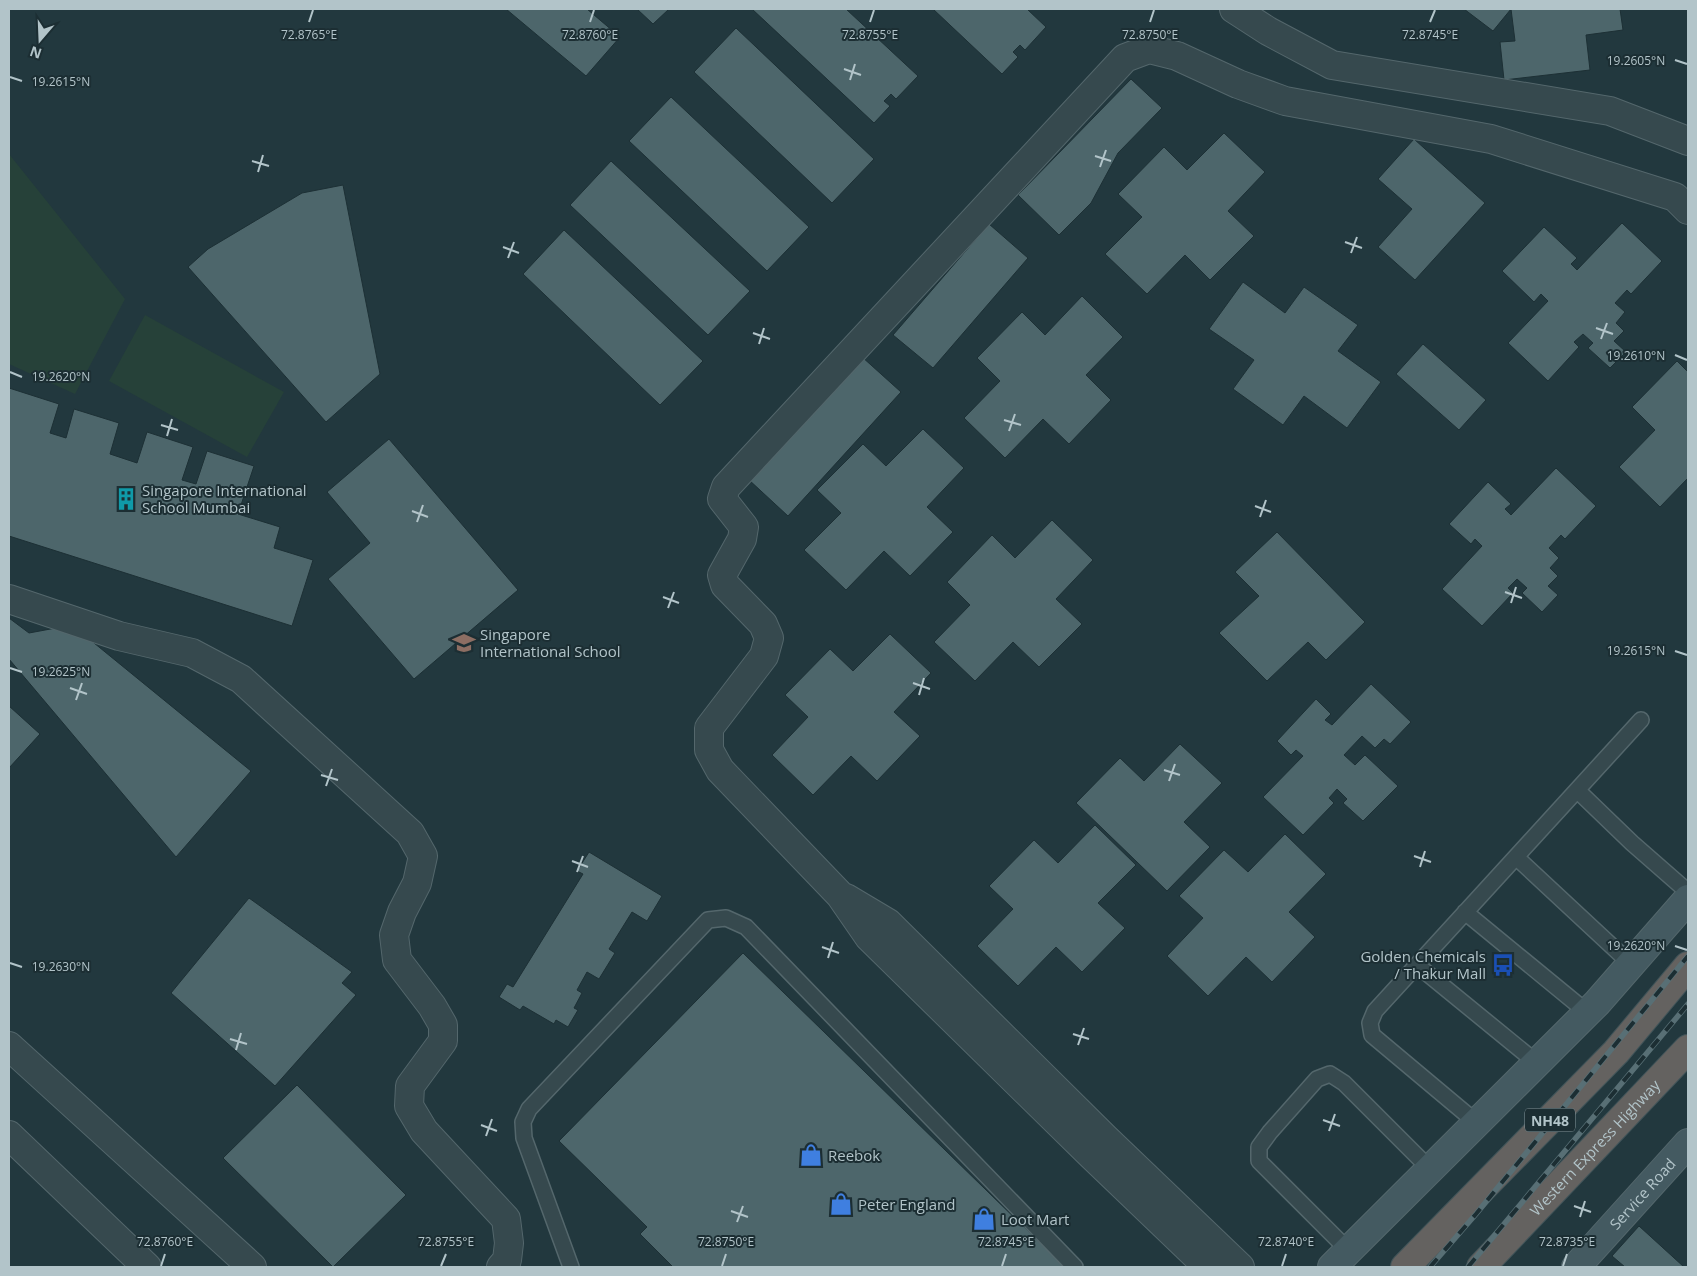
<svg xmlns="http://www.w3.org/2000/svg" width="1697" height="1276" viewBox="0 0 1697 1276" font-family="'Open Sans',sans-serif">
	<style>
		.green { fill: #264139 }
		.building { fill: #4d666b; stroke: #1d3035 }
		.lines { fill: none; stroke-linecap: round; stroke-linejoin: round }
		.service-casing { stroke: #54676c; stroke-width: 18 }
		.minor-casing { stroke: #54676c; stroke-width: 30 }
		.secondary-casing { stroke: #54676c; stroke-width: 30 }
		.trunk-casing { stroke: #415459; stroke-width: 30 }
		.service { stroke: #36494e; stroke-width: 15 }
		.minor { stroke: #36494e; stroke-width: 28 }
		.secondary { stroke: #445a61; stroke-width: 28 }
		.trunk { stroke: #646260; stroke-width: 28 }
		.rail-casing { stroke: #586f75; stroke-width: 5.5 }
		.rail { stroke: #1c2e33; stroke-width: 4; stroke-dasharray: 11; stroke-linecap: butt }
		.ticks { fill: none; stroke: #b2c4c9; stroke-width: 2 }
		.labels { text-anchor: middle; dominant-baseline: central; stroke-width: 4; stroke-linejoin: round; paint-order: stroke }
		.shield { fill: #1c2e33; stroke: #85979c; stroke-width: 1 }
		.shield-label { font-size: 14px; font-weight: bold; fill: #b2c4c9 }
		.poi-label { font-size: 15px; fill: #b2c4c9; stroke: #1c2e33; text-anchor: start }
		.street-label { font-size: 15px; fill: #b2c4c9; stroke: #1c2e33 }
		.ticks-label { font-size: 12px; text-anchor: middle; fill: #b2c4c9; stroke: #1c2e33; stroke-width: 4; stroke-linejoin: round; paint-order: stroke }
	</style>
	<rect width="100%" height="100%" fill="#22383e"/>
	<path class="green" d="M9,154L125,299L75,394L9,364Z
		M145,315L284,392L247,457L109,381Z"/>
	<path class="building" d="M506,9H587L620,37L586,76Z
		M637,9H669L653,24Z
		M752,9H846L918,76L896,99L891,94L884,101L890,106L874,123Z
		M933,9H1027L1046,27L1025,50L1020,45L1013,52L1018,57L1002,74Z
		M1464,9H1620L1623,30L1586,35L1590,70L1504,80L1500,42L1515,41L1511,9L1493,31Z
		M736,28L874,159L832,203L694,72Z
		M1131,79L1162,108L1118,153L1091,203L1059,235L1018,195Z
		M671,97L809,227L767,271L629,141Z
		M1224,133L1265,172L1228,211L1254,236L1210,280L1185,255L1147,294L1105,254L1142,217L1118,194L1164,147L1187,170Z
		M1414,139L1485,203L1415,280L1378,247L1412,209L1378,179Z
		M611,161L750,291L708,335L570,205Z
		M343,185L380,374L326,422L188,267L208,249L302,193Z
		M1622,223L1662,261L1631,294L1627,290L1615,303L1625,312L1616,323L1624,331L1614,341L1626,352L1610,368L1588,348L1593,343L1583,334L1574,342L1579,347L1548,381L1508,343L1548,301L1541,294L1534,302L1502,271L1544,227L1577,258L1571,264L1577,270Z
		M989,224L1028,258L933,368L893,335Z
		M564,230L703,361L660,405L523,274Z
		M1243,282L1285,313L1304,287L1358,325L1338,351L1381,382L1347,428L1304,396L1283,425L1233,389L1254,360L1209,329Z
		M1082,296L1123,337L1086,375L1111,400L1069,444L1043,419L1005,458L964,418L1000,381L977,358L1022,312L1045,335Z
		M1423,344L1486,400L1459,430L1396,374Z
		M861,356L901,392L788,516L748,479Z
		M1677,361L1688,372V478L1660,507L1619,467L1655,430L1632,407Z
		M9,388L59,404L50,433L66,438L74,409L119,423L110,454L137,463L147,432L193,447L182,480L196,484L207,451L254,466L238,514L280,527L274,548L313,560L292,626L9,536Z
		M923,429L964,468L927,507L953,532L910,576L884,551L846,590L804,550L841,513L817,490L863,444L886,466Z
		M389,439L518,590L414,679L328,579L370,543L327,492Z
		M1556,468L1596,506L1565,539L1561,535L1549,548L1559,558L1550,568L1558,576L1548,586L1558,595L1542,612L1522,593L1527,588L1517,579L1508,588L1513,593L1482,626L1442,589L1482,546L1475,539L1471,544L1449,524L1488,482L1511,504L1505,509L1511,515Z
		M1052,520L1093,560L1056,599L1082,624L1039,667L1013,642L975,681L934,642L970,605L947,582L992,535L1015,558Z
		M1277,532L1365,622L1326,660L1308,642L1267,681L1219,633L1259,596L1235,572Z
		M9,618L29,633L72,625L251,771L176,857L9,659Z
		M890,634L931,673L894,712L920,736L877,781L851,756L813,795L772,755L808,717L785,695L830,649L853,671Z
		M1371,684L1411,722L1390,744L1384,739L1375,748L1362,736L1344,755L1355,765L1365,755L1398,786L1363,821L1343,803L1347,799L1337,789L1329,798L1334,803L1303,835L1263,797L1303,756L1296,750L1291,755L1277,741L1316,699L1331,714L1325,720L1332,725Z
		M9,706L40,734L9,768Z
		M1180,744L1222,783L1184,822L1210,847L1167,891L1076,803L1120,758L1144,781Z
		M1095,825L1136,865L1098,903L1125,928L1082,972L1056,947L1018,986L977,946L1013,909L989,886L1034,840L1058,863Z
		M1285,834L1326,874L1289,912L1315,937L1272,982L1246,957L1208,996L1167,956L1203,918L1179,896L1224,850L1248,872Z
		M589,852L662,896L647,921L632,912L609,949L615,953L599,979L587,972L577,990L582,993L574,1008L578,1010L568,1027L556,1020L554,1024L523,1006L520,1010L499,997L507,984L513,987L583,874L577,871Z
		M249,898L352,972L342,983L356,995L275,1086L171,993Z
		M743,953L1065,1267H673L640,1234L647,1227L559,1141Z
		M297,1085L406,1195L333,1267L223,1158Z
		M1639,1226L1684,1267H1625L1612,1256Z"/>
	<g class="lines">
		<defs>
			<path id="service" d="M1577,790L1632,843L1688,892
				M1516,857L1631,964
				M1465,912L1588,1013
				M1417,965L1537,1063
				M1477,1123L1372,1035L1370,1023L1375,1011L1641,720
				M1349,1251L1259,1161V1147L1270,1132L1317,1079L1330,1074L1344,1083L1431,1170
				M571,1267L524,1138L523,1122L529,1109L708,920L726,918L746,927L1075,1267"/>
			<path id="minor" d="M1234,9L1268,31L1332,65L1610,111L1688,141
				M9,599L119,636L192,653L241,679L410,833L423,856L417,883L402,912L394,935L397,960L432,1006L443,1025V1041L410,1086L409,1106L424,1131L506,1219L509,1243L507,1260L501,1267
				M846,898L888,923L1105,1138L1240,1267
				M9,1046L252,1267
				M9,1135L147,1267
				M1208,1267L1090,1154L869,937L840,895L720,770L709,750V728L764,656L769,638L763,624L725,585L722,575L742,539L744,527L722,499L726,487L1125,58L1149,49L1177,56L1238,84L1285,101L1491,139L1675,197L1688,210"/>
			<g id="secondary">
				<path d="M1332,1267L1597,1003L1688,899"/>
				<path id="s1" d="M1576,1267L1688,1143"/>
			</g>
			<g id="trunk">
				<path d="M1405,1267L1616,1052L1688,966"/>
				<path id="s2" d="M1481,1267L1688,1049"/>
			</g>
		</defs>
		<use href="#service" class="service-casing"/>
		<use href="#minor" class="minor-casing"/>
		<use href="#secondary" class="secondary-casing"/>
		<use href="#trunk" class="trunk-casing"/>
		<use href="#service" class="service"/>
		<use href="#minor" class="minor"/>
		<use href="#secondary" class="secondary"/>
		<use href="#trunk" class="trunk"/>
		<defs>
			<path id="rail" d="M1430,1267L1476,1214L1688,956
				M1468,1267L1688,1004"/>
		</defs>
		<use href="#rail" class="rail-casing"/>
		<use href="#rail" class="rail"/>
	</g>
	<path class="ticks" d="M309,22L313,10M590,22L594,10M870,22L874,10M1150,22L1154,10M1430,22L1435,10M1675,60L1687,64M844,69L861,75M10,77L22,81M850,80L855,64M1095,156L1111,161M252,161L269,166M1100,167L1106,150M258,172L263,155M1345,242L1362,248M503,247L519,253M1351,253L1357,237M508,258L514,242M1596,328L1613,334M753,333L770,339M1601,339L1607,323M759,344L764,328M1675,355L1687,360M10,372L22,377M1004,420L1021,425M161,425L178,430M1009,431L1015,414M167,436L172,419M1255,506L1271,512M412,511L428,517M1260,517L1266,500M417,522L423,505M1505,592L1522,598M663,597L679,603M1511,603L1516,587M668,608L674,592M1675,651L1687,655M10,668L22,672M913,683L930,689M70,688L87,694M919,695L924,678M76,700L82,683M1164,770L1180,775M321,775L338,780M1169,781L1175,764M326,786L332,769M1414,856L1431,862M572,861L588,867M1420,867L1425,851M577,872L583,856M1675,946L1687,950M822,947L839,953M828,958L833,942M10,963L22,967M1073,1034L1089,1039M230,1039L247,1044M1078,1045L1084,1028M236,1050L241,1033M1323,1120L1340,1126M481,1125L497,1131M1329,1131L1335,1114M486,1136L492,1119M1574,1206L1591,1212M731,1211L748,1217M1580,1217L1585,1201M737,1222L743,1206M161,1266L165,1254M441,1266L446,1254M722,1266L726,1254M1002,1266L1006,1254M1282,1266L1286,1254M1563,1266L1567,1254"/>
	<defs>
		<symbol id="building-bare" viewBox="-9 -9 18 18"><path d="M-4-6H4V6H1V3H-1V6H-4ZM-2.5-4.3h1.7v1.8h-1.7ZM.8-4.3h1.7v1.8H.8ZM-2.5-1h1.7V.8h-1.7ZM.8-1h1.7V.8H.8Z" fill="#0f9aa8" stroke="#1c2e33" stroke-width="2.5" paint-order="stroke"/></symbol>
		<symbol id="school-bare" viewBox="-9 -9 18 18"><path d="M0-5L7-2L0 1L-7-2ZM-4 1L0 2.5L4 1V4Q0 6-4 4Z" fill="#8d6e63" stroke="#1c2e33" stroke-width="2.5" paint-order="stroke"/></symbol>
		<symbol id="bus-bare" viewBox="-9 -9 18 18"><path d="M-5-6H5V4H4V6H2V4H-2V6H-4V4H-5ZM-3.5-4V0h7V-4ZM-3.5 1.2v1.5H-2V1.2ZM2 1.2v1.5H3.5V1.2Z" fill="#1a4fb4" stroke="#1c2e33" stroke-width="2.5" paint-order="stroke"/></symbol>
		<symbol id="shop-bare" viewBox="-9 -9 18 18"><path d="M-5-2.5h2.3a2.7 3.5 0 0 1 5.4 0H5L5.5 6h-11ZM-1.5-2.5h3a1.5 2.3 0 0 0-3 0Z" fill="#3f7fe0" stroke="#1c2e33" stroke-width="2.5" paint-order="stroke"/></symbol>
	</defs>
	<g fill-rule="evenodd">
		<use href="#building-bare" x="110" y="483" width="32" height="32"/>
		<use href="#school-bare" x="448" y="627" width="32" height="32"/>
		<use href="#bus-bare" x="1487" y="949" width="32" height="32"/>
		<use href="#shop-bare" x="795" y="1139" width="32" height="32"/>
		<use href="#shop-bare" x="825" y="1188" width="32" height="32"/>
		<use href="#shop-bare" x="968" y="1203" width="32" height="32"/>
	</g>
	<g class="labels">
		<rect class="shield" x="1525" y="1108.5" width="50" height="23" rx="4"/>
		<g class="shield-label">
			<text x="1550" y="1120">NH48</text>
		</g>
		<g class="poi-label">
			<text x="142" y="490">Singapore International<tspan x="142" dy="17">School Mumbai</tspan></text>
			<text x="480" y="634">Singapore<tspan x="480" dy="17">International School</tspan></text>
			<text x="1486" y="956" text-anchor="end">Golden Chemicals<tspan x="1486" dy="17">/ Thakur Mall</tspan></text>
			<text x="828" y="1155">Reebok</text>
			<text x="858" y="1204">Peter England</text>
			<text x="1001" y="1219">Loot Mart</text>
		</g>
		<g class="street-label">
			<text stroke="none"><textPath href="#s2" startOffset="165">Western Express Highway</textPath></text>
			<text stroke="none"><textPath href="#s1" startOffset="99">Service Road</textPath></text>
		</g>
	</g>
	<g class="ticks-label">
		<text x="309" y="39">72.8765°E</text>
		<text x="590" y="39">72.8760°E</text>
		<text x="870" y="39">72.8755°E</text>
		<text x="1150" y="39">72.8750°E</text>
		<text x="1430" y="39">72.8745°E</text>
		<text x="1636" y="65">19.2605°N</text>
		<text x="61" y="86">19.2615°N</text>
		<text x="1636" y="360">19.2610°N</text>
		<text x="61" y="381">19.2620°N</text>
		<text x="1636" y="655">19.2615°N</text>
		<text x="61" y="676">19.2625°N</text>
		<text x="1636" y="950">19.2620°N</text>
		<text x="61" y="971">19.2630°N</text>
		<text x="165" y="1246">72.8760°E</text>
		<text x="446" y="1246">72.8755°E</text>
		<text x="726" y="1246">72.8750°E</text>
		<text x="1006" y="1246">72.8745°E</text>
		<text x="1286" y="1246">72.8740°E</text>
		<text x="1567" y="1246">72.8735°E</text>
	</g>
	<rect width="1697" height="1276" fill="none" stroke="#b2c4c9" stroke-width="20"/>
	<g transform="translate(40 40) rotate(199)" stroke="#1c2e33" stroke-width="4" paint-order="stroke">
	<path d="M0-4L9 19L0 12L-9 19Z" fill="#b2c4c9"/>
	<text y="-8" font-size="14" font-weight="bold" text-anchor="middle" fill="#b2c4c9">N</text>
	</g>
</svg>
